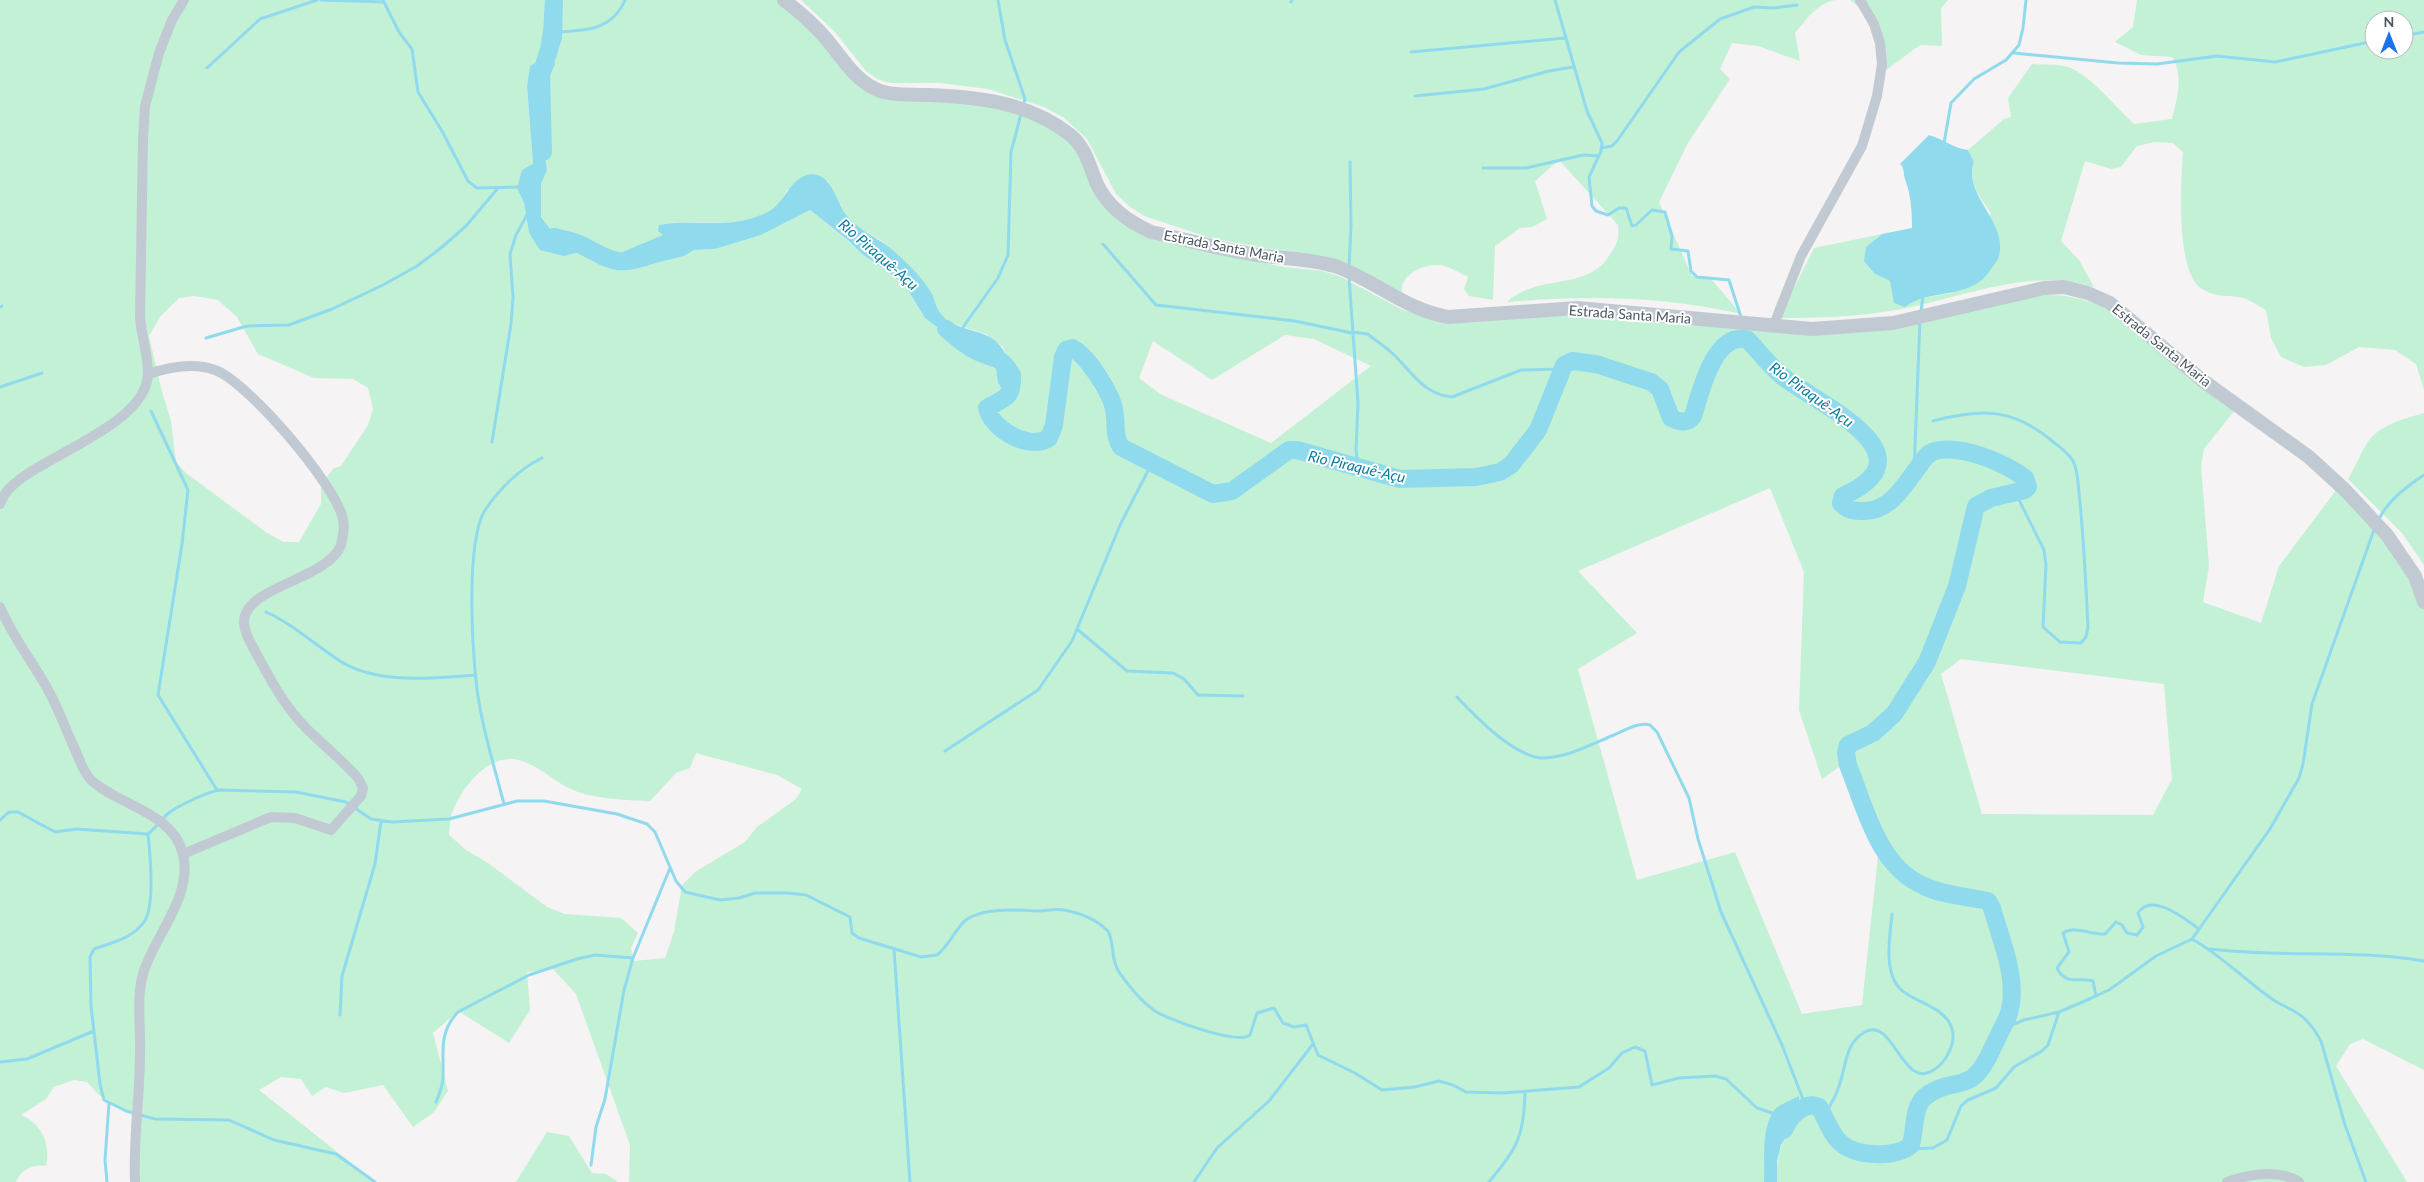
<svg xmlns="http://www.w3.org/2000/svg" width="2424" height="1182" viewBox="0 0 2424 1182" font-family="Lato,sans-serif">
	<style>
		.green { fill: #c3f1d5; fill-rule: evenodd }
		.water { fill: #90daee }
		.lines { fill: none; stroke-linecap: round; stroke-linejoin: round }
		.stream { stroke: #90daee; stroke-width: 3 }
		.river { stroke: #90daee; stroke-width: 18 }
		.minor { stroke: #c1cad2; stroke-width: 10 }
		.tertiary { stroke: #c1cad2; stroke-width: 14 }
		.labels { text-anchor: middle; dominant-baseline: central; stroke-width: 4; stroke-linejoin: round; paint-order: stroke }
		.street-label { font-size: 14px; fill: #4a5661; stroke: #fff }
		.water-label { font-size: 15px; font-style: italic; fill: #0c7c9b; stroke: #fff }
	</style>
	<rect width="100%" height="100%" fill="#f5f3f3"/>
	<path class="green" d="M0,0H545L543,30L538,61L530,66L527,86L533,165L517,188L524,203L529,233L551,230L541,217V184L547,170L544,150L549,137L541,127L542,110L548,97V81L555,64C547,43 554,21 558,0H779L796,15L855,80L1000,107L1054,129L1075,148L1107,206L1206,251L1284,267L1322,271L1339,276L1401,309L1430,319L1569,311L1795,333L2028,296C2058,293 2082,296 2108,310L2164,357L2234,411L2204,449L2201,466L2209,566L2203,602L2261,623L2279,566L2337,489L2392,544L2424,605V1070L2363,1039L2350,1044L2336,1066L2407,1182H1777C1777,1170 1776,1158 1781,1147C1789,1125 1801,1122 1799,1096L1768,1124L1764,1182H629L630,1145L576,994L553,969L527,972L530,1010L509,1043L458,1011L433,1033L448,1091L434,1112L413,1127L383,1085L344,1093L326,1087L312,1096L301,1079L281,1077L259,1090L375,1182H132L134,1116L99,1095L87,1082L74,1080L54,1087L46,1099L21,1115C41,1123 51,1144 46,1166C34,1164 20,1170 16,1182H0ZM828,181L846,215L856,226L882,241L895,252L932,294L938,310L947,322L986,334L1003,347L1006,355V394L998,383L994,355L988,350L954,340L925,318L906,287L894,276L862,254L848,240L810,210L761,235L715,249L694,250L684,256L652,264H637L620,253L664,235L659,225C695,216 741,232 774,209C780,204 784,196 787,190ZM194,296L218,300L237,317L258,354L314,378L353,379L368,388L373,409L368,425L341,466L334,468L321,484V504L299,542H284L267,533L186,473L176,462L171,421L161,388L149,336L160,317L179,298ZM1285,335L1314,339L1371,366L1271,443L1160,394L1139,378L1153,341L1212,380ZM1770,488L1804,572L1799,710L1822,779L1855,756L1878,856L1862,1005L1802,1014L1735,852L1637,880L1578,669L1637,633L1578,571ZM1961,659L2164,684L2172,779L2153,815L1982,814L1941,674ZM696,753L777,775L802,789L796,799L757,827L745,842L695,872L682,885L674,932L665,958L634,961L631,948L638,933L621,918L565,914L547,907L488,863L466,850L449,835C450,828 450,819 452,813C462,786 491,750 522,761C543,768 557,785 578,792C593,798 632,801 650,801L676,773L690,768Z
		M801,0H1836C1818,2 1806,20 1795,33L1800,61L1758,46L1732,43L1720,69L1730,79L1688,143L1659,202L1692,276L1712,280L1741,314C1664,296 1587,295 1508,302C1511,297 1515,296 1520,293C1549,277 1590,287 1609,256C1618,243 1619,240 1618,225L1559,160L1535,181L1547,219L1532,227L1520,228L1495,246L1493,300L1469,296L1464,289L1468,277C1460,273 1447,265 1438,265C1423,264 1399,275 1402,293L1286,252L1210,238L1144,216L1129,206L1116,194L1087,139L1063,117L1044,107L988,89L940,83H890L877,79L866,71L835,32Z
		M1850,0H1948L1941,8L1942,46L1920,45L1882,73C1879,35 1883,25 1850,0Z
		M2137,0H2424V390L2416,364L2395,350L2359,347L2326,365L2304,367L2281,357L2271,338L2266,310C2259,306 2250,300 2243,298C2226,294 2220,299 2202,289C2175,273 2181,180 2183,152L2173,143L2154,142L2137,146L2121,167L2111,169L2085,161L2061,241L2079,260L2094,287C2031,266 1959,299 1896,310C1857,317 1818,318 1779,318L1814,248L1882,234L1866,247L1875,274L1890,281L1915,299L1953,293L1991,213C1980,197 1967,182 1974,162L1968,150L2004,119L2011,117L2008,98L2032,64C2043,65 2054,64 2064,66C2088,71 2115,107 2134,124L2172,119C2177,99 2184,75 2172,57L2141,55L2115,42L2133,27ZM2374,20H2404V50H2374Z
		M2424,397V565L2402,533L2348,479C2355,468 2359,456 2366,445C2377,425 2404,419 2424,413Z
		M547,1132L569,1136L592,1173L606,1174L618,1182H516Z"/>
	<path class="water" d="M545,0H558C554,21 547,43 555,64L548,81V97L542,110L541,127L549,137L544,150L547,170L541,184V217L551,230L575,238L579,252L564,256L540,250L529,233L524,203L517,188L522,170L533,164L527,86L530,66L538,61L543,30Z
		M1929,135C1943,139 1953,148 1968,150L1974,162C1962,195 2008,221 1999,256C1998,261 1992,267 1989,272C1970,300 1929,288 1905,307L1894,303L1890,281L1875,274L1864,261L1866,247L1882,234L1912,228C1912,210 1911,195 1905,179C1903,173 1905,169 1900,164Z
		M811,174C834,175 835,202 848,217C861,232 879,238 894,251C907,263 923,278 932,294C935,300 936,308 941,314C958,336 992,324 1006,355C1011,367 1013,374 1012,387L1006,394L998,383L994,355L988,350L954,340L925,318L906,287L894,276L862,254L848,240L810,210L761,235L715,249L694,250L684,256L652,264H637L620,253L663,235L658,231L659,225C691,218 727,229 758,216C764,214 771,211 775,207C788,195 791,178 811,174Z
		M1799,1096V1115L1781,1145L1777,1160V1182H1764C1765,1161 1761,1130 1773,1112C1777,1105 1792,1100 1799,1096Z"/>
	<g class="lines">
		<path class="stream" d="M321,0L384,2
			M383,0L399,32L412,49L418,92L442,131L468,181L477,188L521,187
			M998,0L1005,40L1025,99L1023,105
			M1555,0L1587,111L1602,143L1601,151L1589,177L1592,206L1596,211L1608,215L1619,208H1626L1632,226L1636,225L1652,210L1665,212L1672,236L1671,249L1688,251L1691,271L1697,277L1729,280L1742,320
			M1291,2L1292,0
			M554,32C584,31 612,31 625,0
			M2404,36L2424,32
			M1411,52L1565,38
			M2014,53L2118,63L2157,64L2217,56L2275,62L2374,41
			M207,68L260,19L317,0
			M1415,96L1484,89L1549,71L1573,67
			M1944,143L1951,103L1974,79L2006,60L2019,45L2023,28L2026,0
			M1601,148L1612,146L1617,141L1679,52L1720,19L1754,7L1774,8L1797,5
			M1483,168H1526L1583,155L1599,156
			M1103,244L1156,305L1295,321L1352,333
			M1349,268L1351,226L1350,162
			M1349,277L1358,403L1356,450L1358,468
			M0,307L2,306
			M1921,312L1923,295
			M1743,326L1744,339
			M961,330L998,278L1008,255L1011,152L1021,114
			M1352,332L1368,334C1376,341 1385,346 1393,354C1411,371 1424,395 1452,397L1521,370L1562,369
			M206,338L247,326L289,325L332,309L383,285L417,266L441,248L466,226L498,188
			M0,387L42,373
			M151,411L188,490L182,544L158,695L217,790
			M1933,421C1980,409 2011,407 2051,440C2058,446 2068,452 2073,461C2079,472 2078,489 2080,502C2084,544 2086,585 2088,627L2086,637L2081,643L2060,642L2043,627L2046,565L2044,550L2019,500L2012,495
			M492,442L511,324L513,297L510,254L516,235L528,213
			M1914,472L1920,320
			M2379,519C2388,500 2407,486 2424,475
			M266,612C293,624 315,645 340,661C378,685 433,678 476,675
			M1077,629L1127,671L1173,673L1184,679L1198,695L1243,696
			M1457,697C1476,717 1515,758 1544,758C1569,757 1592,744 1614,735C1625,730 1638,722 1650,725L1657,732L1689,798L1698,839L1721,912L1782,1045L1806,1107
			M945,751L1038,690L1072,641L1121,523L1152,463
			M504,804C496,773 486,741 480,708C472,669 465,546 484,512C497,491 519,469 542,458
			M0,820L9,812H18L55,832L76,829L148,834C156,828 162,818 170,812C180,805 209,791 220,790L296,792L346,802L371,819L392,822L449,819L517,801H544L617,814L647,824L655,832L676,881L685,892L720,900L739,898L755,893H788L806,895L850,917L852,933L859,938L921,957L937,955C949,946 955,929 966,920C983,907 1018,910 1037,911C1046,911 1055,908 1064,910C1080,913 1097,920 1108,931C1115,944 1110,959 1119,972C1128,985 1142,1002 1155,1011C1169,1020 1238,1045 1250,1035L1257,1013L1274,1008L1283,1023L1294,1027L1306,1025L1318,1055L1355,1073L1382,1090L1415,1087L1439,1081L1453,1085L1466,1092L1503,1093L1579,1087L1609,1068L1622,1053L1635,1047L1645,1051L1652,1085L1679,1078L1715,1076L1726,1079L1757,1108L1775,1114
			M148,834C150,853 155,907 144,922C133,938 111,943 94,949L90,957L91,1006L100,1084L104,1100L126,1111L155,1119L229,1120L274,1140L336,1154L375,1182
			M2192,939C2221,955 2245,980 2272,999C2282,1006 2296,1010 2305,1019C2312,1026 2316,1032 2321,1041L2345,1125L2366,1182
			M894,949L910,1182
			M2210,949C2282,958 2353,949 2424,961
			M2096,996L2093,981C2078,977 2066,986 2057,968L2069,952L2063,933C2076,925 2091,935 2105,934L2116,922L2122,925L2127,933L2137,935L2143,927L2138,913C2152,891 2186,920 2199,929
			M340,1015L342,976L375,864L381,821
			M2002,1029L2024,1020L2059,1012L2087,1000L2109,990L2156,956L2192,939L2270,829L2299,778L2303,764L2312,704L2375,527
			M0,1062L27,1059L94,1031
			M436,1102C439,1095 442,1087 443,1079C444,1053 438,1033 458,1012L529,975L577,959L595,955L633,958
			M1824,1116C1829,1107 1835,1098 1838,1089C1846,1070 1844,1043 1865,1032C1896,1015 1903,1102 1941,1064C1947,1058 1953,1046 1953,1037C1954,1006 1909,1003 1897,985C1884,967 1890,936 1892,914
			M1906,1149L1933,1148L1947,1140L1961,1106L1968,1100L1996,1088L2014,1067L2042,1051L2048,1045L2059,1012
			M591,1165L596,1127L605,1099L624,990L633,958L670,868
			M107,1182L105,1160L109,1103
			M1194,1182L1217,1148L1269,1101L1313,1044
			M1489,1182C1517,1148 1524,1137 1525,1092"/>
		<path class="river" d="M543,152L541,75L553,37L554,0
			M554,237C561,239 570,240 577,243C611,259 613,269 654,254
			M946,329C955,336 964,344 974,350C992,360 999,353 1012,375C1013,399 1004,398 987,408C992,430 1030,451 1049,438L1054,425L1063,357L1066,350L1072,348C1087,355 1111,393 1114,409C1117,423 1113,434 1121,447L1213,494L1232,491L1289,450H1297L1400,479L1476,477L1500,472L1511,465L1538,430L1564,365L1572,361L1596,364L1651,382L1660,389L1671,418C1679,422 1688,424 1693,416C1700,394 1714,330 1748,340C1759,352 1770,366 1782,376C1815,403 1937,454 1843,496L1841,503C1846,510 1853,511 1861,511C1889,513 1904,486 1919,466C1923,460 1927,453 1935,451C1961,444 2005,463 2025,478L2028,487L2025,490L1991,498L1976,506L1957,586L1927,662L1894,714L1873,733L1848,745L1846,753L1848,765C1865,807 1878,867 1924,886C1943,895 1968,897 1988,901L1992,908C2001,941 2020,982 2008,1016C2004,1025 1999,1034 1995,1043C1989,1055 1983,1070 1972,1078C1965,1083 1955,1084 1947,1086C1909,1097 1918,1115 1911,1145C1896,1158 1856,1157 1841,1143C1831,1135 1826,1118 1819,1107C1804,1100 1789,1118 1784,1130"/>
		<path class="minor" d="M1773,327L1801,256L1862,146L1877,96L1882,64L1880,43L1874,24L1860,0
			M148,374C169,367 194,362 215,370C247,381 336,485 343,519C345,528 343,537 341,545C328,580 244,586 244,622C244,633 251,643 256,653C270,679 285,707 306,728C323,745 342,760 358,778L363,788L361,796L331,830L295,818L271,817L183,854
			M0,504C2,499 5,492 10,488C40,456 148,425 148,373C148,354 141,335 140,316L143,139L145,106L159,53L172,20L184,0
			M0,607C12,636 32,661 47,688C58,707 65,728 74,747C79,758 83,772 91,780C119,806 173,812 183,854C193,897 154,936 143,974C136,999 141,1028 140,1053C140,1096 133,1139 135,1182
			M2227,1182C2249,1174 2279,1169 2299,1182"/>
		<path class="tertiary" d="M784,0C797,10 810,21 821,33C840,53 853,81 880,91C894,96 913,94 929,95C978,97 1028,102 1069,134C1085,146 1089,164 1096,182C1107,207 1128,221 1151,232C1185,239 1218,249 1252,254C1279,259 1311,258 1338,267C1379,283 1403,308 1448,317L1577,308L1812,329L1893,323L2044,288L2064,287L2088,293L2110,303L2202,380L2309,457L2345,490L2387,535L2415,576L2424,602"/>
	</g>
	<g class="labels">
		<g class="street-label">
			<text transform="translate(1224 246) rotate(11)">Estrada Santa Maria</text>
			<text transform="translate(1630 314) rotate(4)">Estrada Santa Maria</text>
			<text transform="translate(2162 345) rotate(39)">Estrada Santa Maria</text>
		</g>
		<g class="water-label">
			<text transform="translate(879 254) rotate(41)">Rio Piraquê-Açu</text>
			<text transform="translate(1812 394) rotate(36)">Rio Piraquê-Açu</text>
			<text transform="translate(1357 466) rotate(13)">Rio Piraquê-Açu</text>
		</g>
	</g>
	<g transform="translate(2389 35)"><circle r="24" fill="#ffffff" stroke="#b7bbc0"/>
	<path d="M0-4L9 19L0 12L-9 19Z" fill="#1a73e8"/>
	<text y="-8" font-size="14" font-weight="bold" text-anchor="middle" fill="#4a5661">N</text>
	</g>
</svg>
